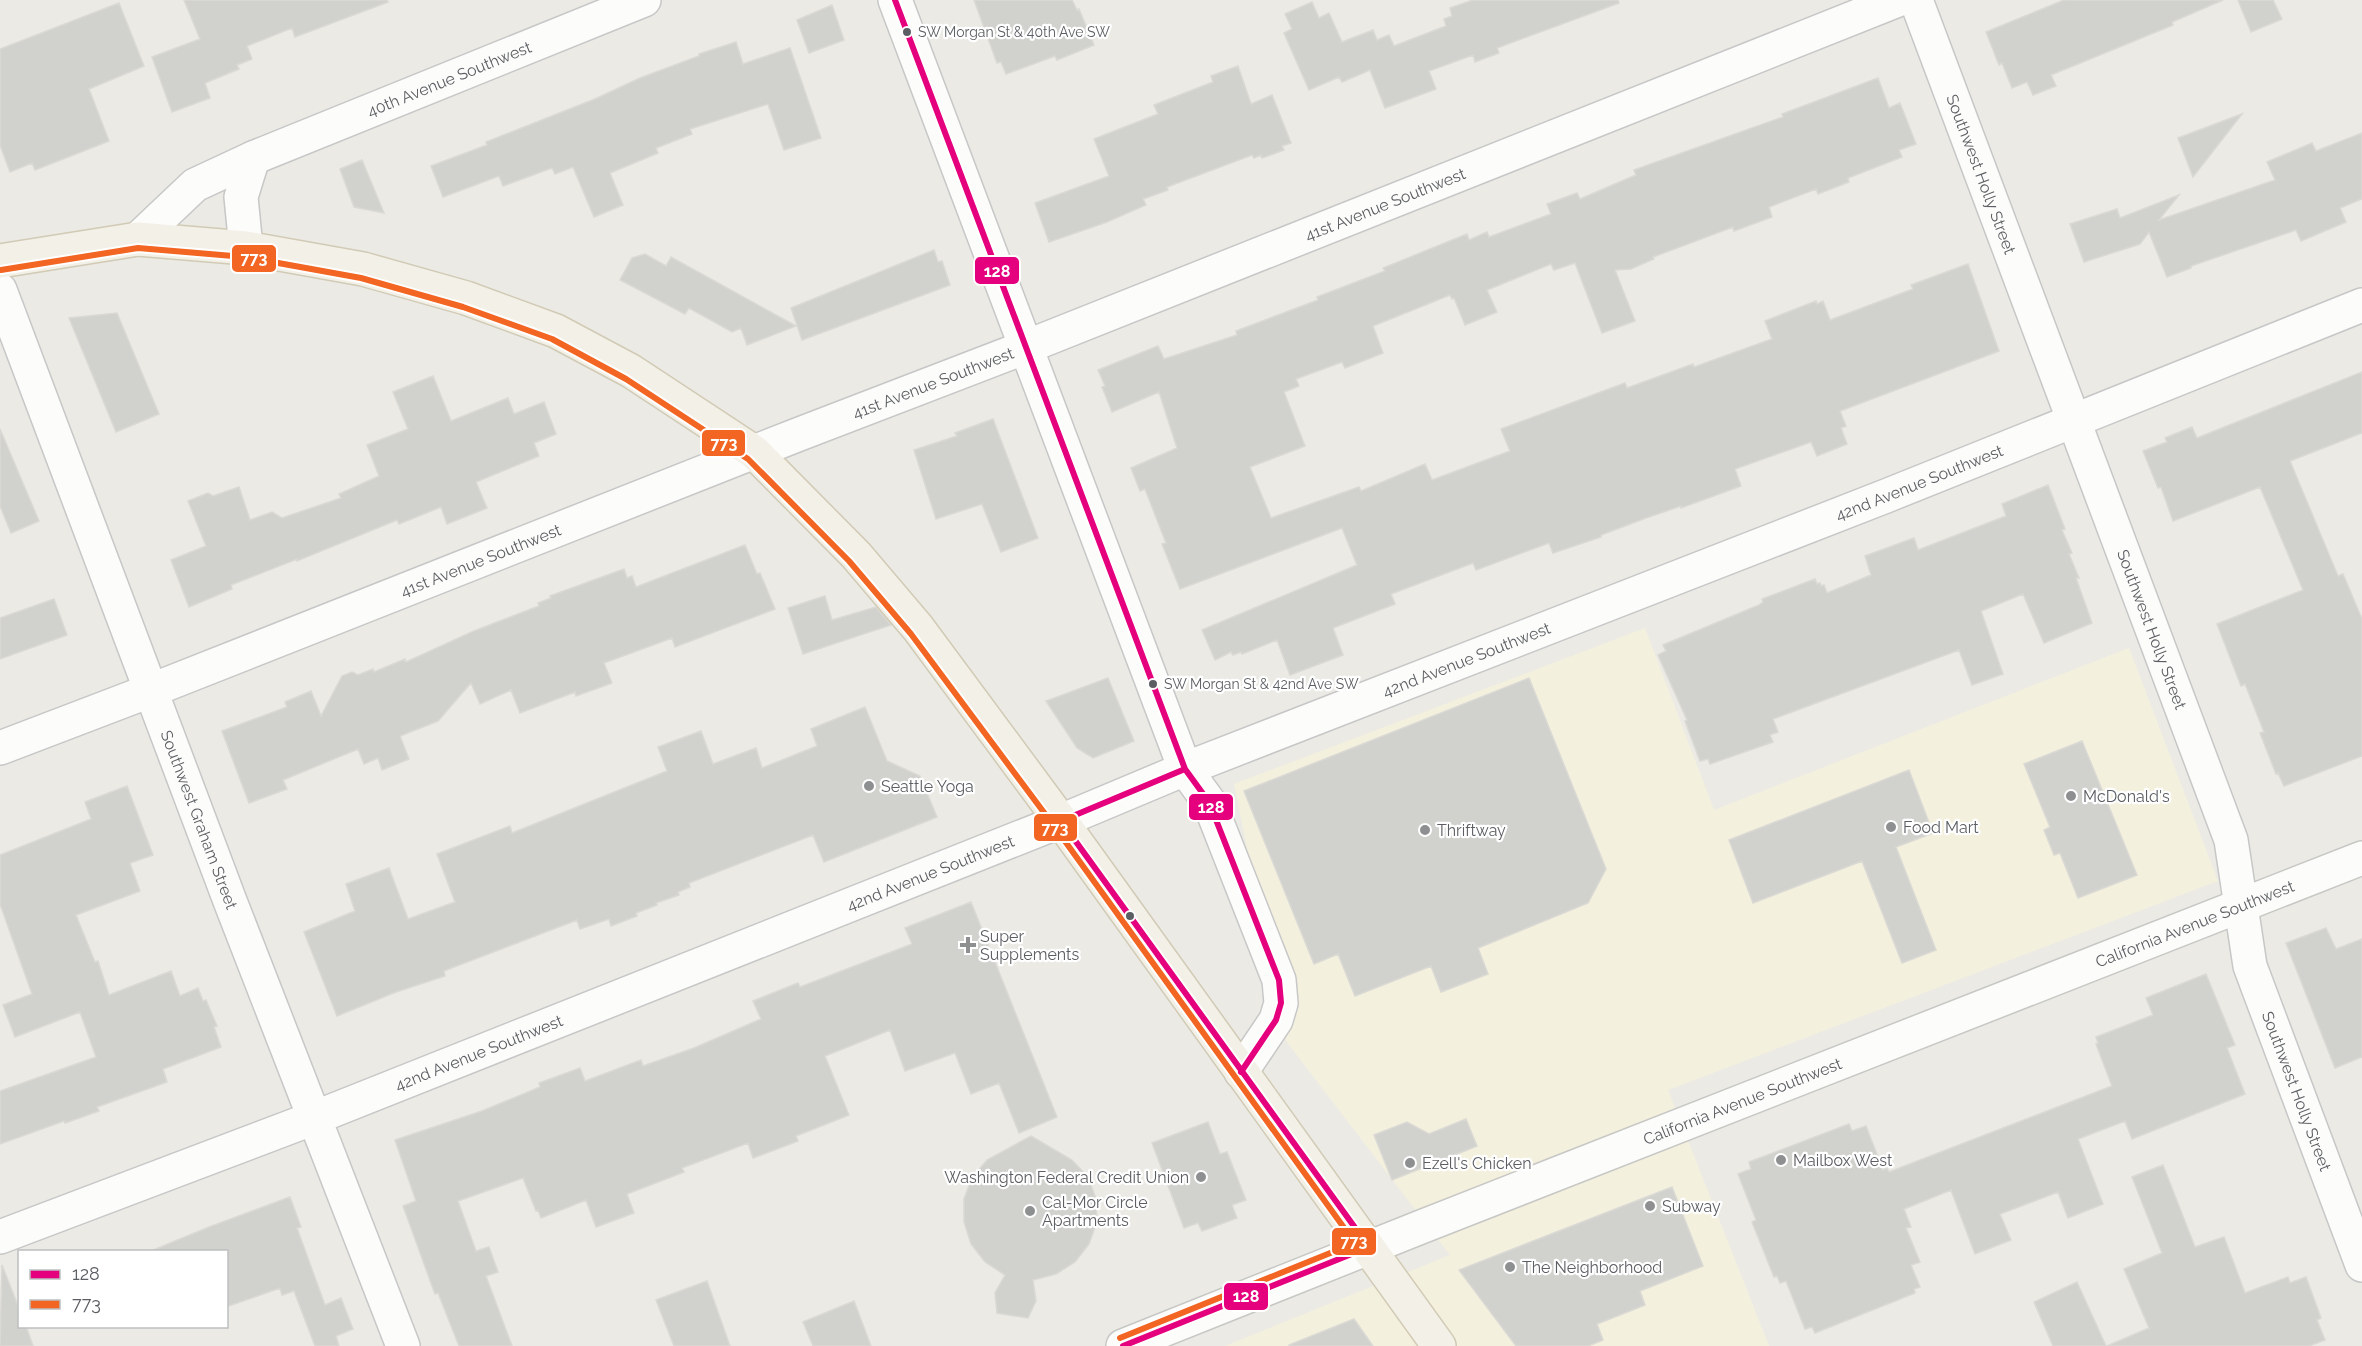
<svg xmlns="http://www.w3.org/2000/svg" width="2362" height="1346" viewBox="0 0 2362 1346" font-family="Raleway,sans-serif">
	<style>
		.commercial { fill: #f4f0de }
		.building { fill: #d1d1ce; stroke: #dad9d4; stroke-width: 1.5 }
		.lines { fill: none; stroke-linecap: round; stroke-linejoin: round }
		.minor-casing { stroke: #c7c7c7; stroke-width: 36 }
		.tertiary-casing { stroke: #c7c7c7; stroke-width: 36 }
		.secondary-casing { stroke: #c7c7c5; stroke-width: 36 }
		.primary-casing { stroke: #d1cab5; stroke-width: 36 }
		.minor { stroke: #fcfcfb; stroke-width: 33 }
		.tertiary { stroke: #fcfcfb; stroke-width: 33 }
		.secondary { stroke: #fcfcfb; stroke-width: 33 }
		.primary { stroke: #f2f0e7; stroke-width: 33 }
		.bus-1-casing { stroke: #fff; stroke-width: 10 }
		.bus-2-casing { stroke: #fff; stroke-width: 10 }
		.bus-1 { stroke: #e5007d; stroke-width: 6 }
		.bus-2 { stroke: #f26522; stroke-width: 6 }
		.bus-dot { fill: #5b5e62; stroke: #fff; stroke-width: 2 }
		.poi-dot { fill: #8d8f90; stroke: #fff; stroke-width: 2 }
		.labels { text-anchor: middle; dominant-baseline: central; stroke-width: 4.5; stroke-linejoin: round; paint-order: stroke }
		.bus-label { font-size: 14px; fill: #5b5e62; stroke: #fff; text-anchor: start }
		.street-label { font-size: 16px; fill: #5b5e62; stroke: #fff }
		.poi-label { font-size: 16px; fill: #5b5e62; stroke: #fff; text-anchor: start }
		.line-badge { stroke: #fff; stroke-width: 2 }
		.badge-label { font-size: 16px; text-anchor: middle; font-weight: bold; fill: #fff }
	</style>
	<rect width="100%" height="100%" fill="#ebeae5"/>
	<path class="commercial" d="M1645,628L1714,810L2129,648L2218,881L1668,1090L1769,1346H1225L1450,1255L1286,1041L1234,784Z"/>
	<path class="building" d="M184,0H387L388,2L295,37L292,28L247,46L252,59L237,65L239,69L205,83L210,98L172,112L152,57L200,39Z
		M974,0H1072L1077,10L1079,9L1094,45L1057,60L1055,56L1006,74L1001,62L997,63Z
		M1473,0H1618L1619,3L1497,48L1499,53L1475,62L1473,55L1429,71L1436,89L1385,108L1370,70L1342,82L1339,77L1309,90L1284,33L1292,29L1285,14L1312,2L1319,18L1329,13L1342,42L1373,30L1377,40L1389,35L1394,46L1446,26L1444,19L1452,16L1450,8Z
		M2064,0H2223L2172,22L2173,25L2051,75L2056,86L2033,95L2027,82L2012,88L2002,63L1999,65L1986,32Z
		M2238,0H2273L2282,19L2251,32Z
		M119,3L144,66L89,89L109,141L35,170L32,163L10,172L0,145V49Z
		M832,5L844,40L809,53L797,20Z
		M736,42L743,64L790,48L821,138L784,150L768,104L690,129L692,134L656,148L658,153L610,173L623,205L594,217L573,167L555,174L552,168L503,186L499,176L443,197L431,166L487,145L486,142L595,99L640,78L699,56V54Z
		M1238,66L1251,104L1272,95L1291,143L1282,146L1284,150L1262,158L1261,155L1254,158L1252,155L1167,187L1168,190L1143,199L1146,205L1107,222L1049,242L1035,203L1109,176L1094,139L1158,114L1154,105L1213,82L1211,76Z
		M1878,78L1889,108L1900,103L1916,144L1899,150L1902,157L1848,178L1849,182L1818,194L1816,189L1769,207L1772,217L1734,231L1733,227L1653,257L1654,259L1631,269L1615,270L1635,321L1602,333L1575,263L1554,270L1551,264L1487,290L1497,312L1465,325L1454,298L1452,299L1450,295L1373,326L1383,353L1345,368L1342,362L1296,379L1299,386L1284,392L1305,446L1250,467L1271,518L1359,487L1361,491L1425,464L1432,480L1510,451L1501,429L1625,383L1627,388L1693,364L1694,367L1772,339L1765,321L1816,301L1817,304L1823,301L1830,320L1913,289L1911,285L1968,264L1999,351L1840,411L1846,426L1841,428L1847,444L1817,456L1811,442L1735,469L1741,486L1681,508V506L1646,518L1601,535V537L1553,553L1549,543L1476,570L1473,563L1391,594L1395,604L1333,628L1343,655L1290,675L1277,640L1242,654L1241,652L1233,655L1231,652L1215,660L1202,630L1357,565L1342,528L1180,589L1162,544L1166,543L1145,489L1140,491L1131,468L1177,448L1159,392L1112,412L1102,387L1105,386L1098,370L1158,346L1164,359L1237,335L1236,331L1318,300L1317,297L1385,271L1383,268L1467,234L1469,240L1487,232L1489,237L1551,214L1547,204L1577,193L1580,199L1636,175L1634,170L1783,117L1782,114Z
		M2242,114L2193,177L2178,138Z
		M2362,133V199L2340,208L2346,222L2301,241L2296,230L2191,266V268L2167,277L2149,232L2140,244L2084,262L2070,224L2117,209L2120,218L2179,195L2159,220L2275,180L2267,162L2312,143L2316,151Z
		M362,160L384,213L354,207L340,169Z
		M934,250L938,262L942,261L950,285L802,340L791,308Z
		M645,254L666,266L671,257L796,326L747,345L741,328L732,332L689,308L685,314L620,280L632,258Z
		M117,313L159,414L116,432L69,318Z
		M2362,372V433L2290,461L2338,576L2343,574L2362,619V756L2284,786L2278,773L2276,774L2260,733L2264,732L2245,684L2241,686L2217,624L2303,590L2260,487L2173,521L2161,487L2158,488L2143,451L2167,442L2165,438L2192,427L2197,438Z
		M433,376L451,421L508,398L514,414L544,402L556,434L534,443L539,456L476,482L487,508L447,524L441,507L399,524L397,520L297,561V559L231,585L232,589L189,607L171,560L206,546L188,501L208,493L213,496L239,487L250,520L272,512L282,518L341,498L339,494L379,476L367,445L408,429L393,392Z
		M993,419L1038,538L1001,552L982,504L936,519L914,450L957,436L955,433Z
		M0,429L39,521L11,533L0,506Z
		M2048,485L2065,529L2062,530L2072,553L2069,554L2079,578H2076L2092,623L2044,643L2023,594L1981,611L2003,674L1972,685L1959,650L1773,719L1778,732L1770,735L1773,742L1710,764L1708,759L1700,761L1685,721L1687,720L1658,655L1666,651L1663,645L1759,605L1763,602L1762,599L1815,579L1817,584L1820,583L1821,586L1824,585L1827,593L1871,575L1865,556L1914,538L1918,550L2006,516L2002,504Z
		M745,545L757,574L760,573L775,609L675,647L672,638L604,663L612,683L576,696L575,692L520,713L511,690L480,704L471,683L438,721L400,736L409,759L382,770L378,758L364,764L358,749L283,780L287,789L249,803L222,731L287,707L285,702L311,691L321,716L342,676L352,672L358,675L373,669L374,672L405,659L406,662L474,631L539,606L538,603L551,598L550,596L624,569L627,578L632,576L636,587Z
		M825,596L832,620L876,607L891,625L803,654L788,608Z
		M54,599L67,635L0,659V618Z
		M1108,678L1134,741L1093,758L1077,748L1046,701Z
		M1529,678L1606,869L1588,903L1478,948L1488,974L1441,992L1431,966L1355,996L1338,954L1314,964L1244,791Z
		M865,707L887,761L920,776L937,817L824,862L813,835L689,883L690,887L678,892L679,895L656,903L657,905L636,913L637,916L611,926L609,919L580,929L577,920L454,967L444,971L445,976L396,992L337,1016L304,932L355,911L346,884L389,868L408,919L455,902L437,854L510,826L512,833L667,771L658,747L701,731L713,764L756,748L762,768L817,746L811,729Z
		M2082,741L2137,875L2078,898L2060,853L2054,855L2044,830L2050,827L2024,764Z
		M1909,770L1933,833L1896,847L1936,950L1902,963L1862,861L1753,903L1729,840Z
		M127,786L153,855L130,863L140,891L76,915L95,962L98,961L109,995L171,971L180,996L198,988L203,1001L206,1000L217,1026L214,1027L221,1047L163,1069L167,1082L97,1107L99,1111L65,1123L64,1121L0,1144V1091L96,1057L80,1012L15,1037L3,1005L32,994L0,904V855L91,819L85,802Z
		M971,902L1057,1117L1019,1133L999,1083L971,1094L955,1053L905,1071L890,1030L825,1056L849,1115L796,1136L798,1141L753,1158L748,1143L682,1168L684,1172L627,1194L634,1213L596,1227L586,1200L541,1218L538,1210L536,1211L523,1178L458,1201L476,1251L489,1247L498,1272L486,1276L512,1346H459L438,1293L435,1294L403,1206L416,1201L395,1140L482,1111L540,1087L539,1083L580,1068L585,1081L641,1060L643,1066L694,1048L761,1019L753,1001L798,983L800,987L912,944L905,928Z
		M2326,928L2336,949L2362,939V1057L2335,1068L2286,943Z
		M2206,974L2235,1045L2227,1048L2245,1094L2132,1139L2125,1121L2078,1139L2103,1204L2068,1218L2058,1192L2000,1214L2011,1240L1975,1254L1951,1190L1904,1209L1911,1227L1906,1228L1920,1262L1911,1265L1920,1287L1914,1289L1915,1293L1815,1333L1812,1327L1805,1329L1786,1281L1780,1283L1777,1276L1774,1277L1752,1222L1756,1220L1738,1174L1751,1169L1749,1162L1849,1124L1852,1131L1866,1126L1883,1170L1887,1168L1889,1172L2112,1086L2096,1044L2098,1043L2096,1037L2153,1015L2146,998Z
		M1466,1119L1477,1146L1392,1180L1374,1135L1407,1122L1429,1134Z
		M1208,1122L1220,1154L1227,1152L1246,1200L1232,1205L1237,1218L1202,1231L1198,1223L1184,1228L1152,1143Z
		M1031,1136L1072,1160L1088,1177L1096,1199L1097,1222L1089,1244L1075,1262L1056,1274L1033,1280L1036,1301L1028,1318L997,1313L995,1293L1005,1275L985,1262L971,1244L964,1222V1199L972,1178L987,1160Z
		M2163,1165L2195,1247L2224,1237L2245,1293L2288,1277L2290,1283L2306,1277L2321,1318L2317,1320L2325,1340L2309,1346H2107L2149,1328L2124,1269L2162,1253L2132,1177Z
		M1672,1187L1703,1266L1640,1291L1645,1305L1597,1324L1603,1340L1588,1346H1516L1459,1270Z
		M290,1197L301,1227L297,1228L325,1305L341,1298L353,1329L336,1336L339,1346H315L294,1291L282,1295L280,1288L226,1307V1251H151L209,1227Z
		M2,1265L20,1311V1326H26L33,1346H0Z
		M707,1281L730,1346H674L656,1300Z
		M2077,1282L2106,1346H2053L2034,1302Z
		M854,1301L871,1346H813L803,1322Z
		M1354,1319L1373,1346H1289V1345Z"/>
	<g class="lines">
		<defs>
			<g id="minor">
				<path id="s1" d="M1916,0L2231,840L2250,966L2362,1265"/>
				<path id="s2" d="M138,239L195,185L253,158L644,0"/>
				<path d="M246,248L241,197L253,158"/>
				<path id="s3" d="M0,748L152,690L797,435L1026,347L1898,0"/>
				<path id="s4" d="M1185,769L1886,496L2362,305"/>
				<path id="s5" d="M0,1237L314,1118L1061,821"/>
			</g>
			<g id="tertiary">
				<path d="M895,0L1185,769L1209,802L1279,980L1281,1003L1276,1020L1241,1072"/>
				<path id="s6" d="M0,290L230,901L403,1346"/>
				<path d="M1061,821L1185,769"/>
			</g>
			<g id="secondary">
				<path id="s7" d="M1123,1346L1421,1227L2362,858"/>
			</g>
			<path id="primary" d="M0,261L138,239L246,248L363,269L466,298L556,331L631,371L754,452L856,555L918,628L1061,821L1439,1346"/>
		</defs>
		<use href="#minor" class="minor-casing"/>
		<use href="#tertiary" class="tertiary-casing"/>
		<use href="#secondary" class="secondary-casing"/>
		<use href="#primary" class="primary-casing"/>
		<use href="#minor" class="minor"/>
		<use href="#tertiary" class="tertiary"/>
		<use href="#secondary" class="secondary"/>
		<use href="#primary" class="primary"/>
		<defs>
			<path id="bus-1" d="M895,0L1185,769L1209,802L1279,980L1281,1003L1276,1020L1241,1072
				M1185,769L1061,821L1369,1247
				M1123,1346L1369,1247"/>
			<path id="bus-2" d="M1,270L138,248L245,257L361,278L463,307L552,339L626,379L748,459L849,561L911,634L1054,826L1355,1243L1120,1338"/>
		</defs>
		<use href="#bus-1" class="bus-1-casing"/>
		<use href="#bus-2" class="bus-2-casing"/>
		<use href="#bus-1" class="bus-1"/>
		<use href="#bus-2" class="bus-2"/>
	</g>
	<g class="bus-dot">
		<circle cx="907" cy="32" r="5"/>
		<circle cx="1153" cy="684" r="5"/>
		<circle cx="1130" cy="916" r="5"/>
	</g>
	<g class="poi-dot">
		<circle cx="869" cy="786" r="6"/>
		<circle cx="2071" cy="796" r="6"/>
		<circle cx="1891" cy="827" r="6"/>
		<circle cx="1425" cy="830" r="6"/>
		<path d="M965 936h6v6h6v6h-6v6h-6v-6h-6v-6h6z"/>
		<circle cx="1781" cy="1160" r="6"/>
		<circle cx="1410" cy="1163" r="6"/>
		<circle cx="1201" cy="1177" r="6"/>
		<circle cx="1650" cy="1206" r="6"/>
		<circle cx="1030" cy="1211" r="6"/>
		<circle cx="1510" cy="1267" r="6"/>
	</g>
	<g class="labels">
		<g class="bus-label">
			<text x="918" y="32">SW Morgan St &amp; 40th Ave SW</text>
			<text x="1164" y="684">SW Morgan St &amp; 42nd Ave SW</text>
		</g>
		<g class="street-label">
			<text stroke="none"><textPath href="#s2" startOffset="354">40th Avenue Southwest</textPath></text>
			<text stroke="none"><textPath href="#s1" startOffset="186">Southwest Holly Street</textPath></text>
			<text stroke="none"><textPath href="#s3" startOffset="1488">41st Avenue Southwest</textPath></text>
			<text stroke="none"><textPath href="#s3" startOffset="1002">41st Avenue Southwest</textPath></text>
			<text stroke="none"><textPath href="#s4" startOffset="788">42nd Avenue Southwest</textPath></text>
			<text stroke="none"><textPath href="#s3" startOffset="516">41st Avenue Southwest</textPath></text>
			<text stroke="none"><textPath href="#s1" startOffset="672">Southwest Holly Street</textPath></text>
			<text stroke="none"><textPath href="#s4" startOffset="302">42nd Avenue Southwest</textPath></text>
			<text stroke="none"><textPath href="#s6" startOffset="566">Southwest Graham Street</textPath></text>
			<text stroke="none"><textPath href="#s5" startOffset="999">42nd Avenue Southwest</textPath></text>
			<text stroke="none"><textPath href="#s7" startOffset="1152">California Avenue Southwest</textPath></text>
			<text stroke="none"><textPath href="#s5" startOffset="513">42nd Avenue Southwest</textPath></text>
			<text stroke="none"><textPath href="#s1" startOffset="1158">Southwest Holly Street</textPath></text>
			<text stroke="none"><textPath href="#s7" startOffset="666">California Avenue Southwest</textPath></text>
		</g>
		<g class="poi-label">
			<text x="881" y="786">Seattle Yoga</text>
			<text x="2083" y="796">McDonald's</text>
			<text x="1903" y="827">Food Mart</text>
			<text x="1437" y="830">Thriftway</text>
			<text x="980" y="936">Super<tspan x="980" dy="18">Supplements</tspan></text>
			<text x="1793" y="1160">Mailbox West</text>
			<text x="1422" y="1163">Ezell's Chicken</text>
			<text x="1189" y="1177" text-anchor="end">Washington Federal Credit Union</text>
			<text x="1042" y="1202">Cal-Mor Circle<tspan x="1042" dy="18">Apartments</tspan></text>
			<text x="1662" y="1206">Subway</text>
			<text x="1522" y="1267">The Neighborhood</text>
		</g>
	</g>
	<g class="line-badge">
		<rect x="231" y="244" width="46" height="29" rx="6" fill="#f26522"/>
		<rect x="974" y="256" width="46" height="29" rx="6" fill="#e5007d"/>
		<rect x="701" y="429" width="45" height="28" rx="6" fill="#f26522"/>
		<rect x="1188" y="793" width="46" height="28" rx="6" fill="#e5007d"/>
		<rect x="1033" y="813" width="45" height="29" rx="6" fill="#f26522"/>
		<rect x="1331" y="1227" width="46" height="29" rx="6" fill="#f26522"/>
		<rect x="1223" y="1282" width="46" height="29" rx="6" fill="#e5007d"/>
	</g>
	<g class="badge-label">
		<text x="254" y="264">773</text>
		<text x="997" y="277">128</text>
		<text x="724" y="449">773</text>
		<text x="1211" y="813">128</text>
		<text x="1055" y="834">773</text>
		<text x="1354" y="1247">773</text>
		<text x="1246" y="1302">128</text>
	</g>
	<rect x="18" y="1250" width="210" height="78" fill="#ffffff" stroke="#bdbfc0" stroke-width="1.5"/>
	<rect x="30" y="1270" width="30" height="9" fill="#e5007d" stroke="#bdbfc0" stroke-width="1.5"/>
	<text x="72" y="1280" font-size="18" fill="#5b5e62">128</text>
	<rect x="30" y="1300" width="30" height="9" fill="#f26522" stroke="#bdbfc0" stroke-width="1.5"/>
	<text x="72" y="1310" font-size="18" fill="#5b5e62">773</text>
</svg>
